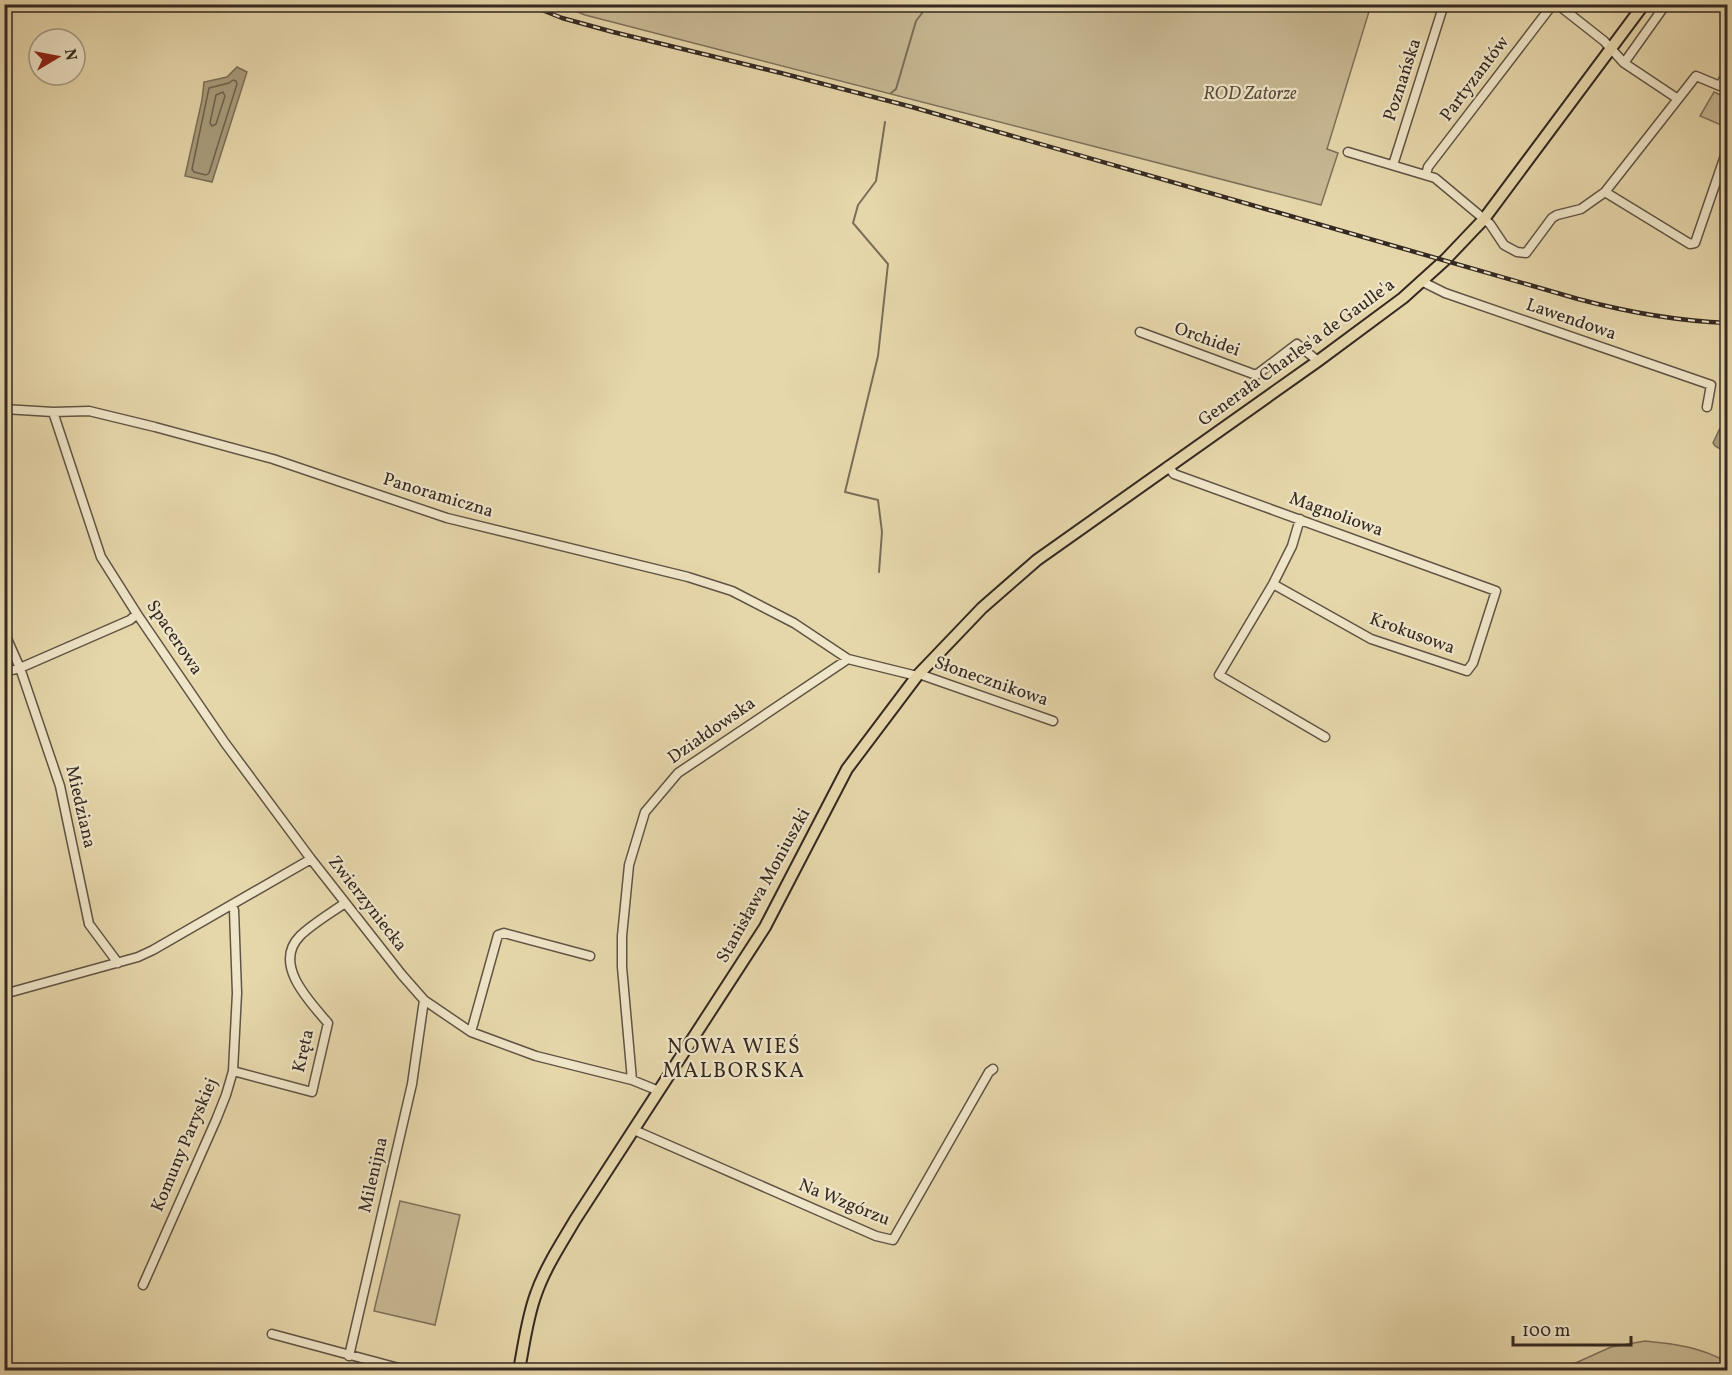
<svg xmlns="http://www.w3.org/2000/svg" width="1732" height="1375" viewBox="0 0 1732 1375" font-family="Vollkorn,serif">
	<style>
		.green { fill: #c8b994; stroke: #7e715b; stroke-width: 1.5 }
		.water { fill: #a99c7c; stroke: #7a6e58; stroke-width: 1.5 }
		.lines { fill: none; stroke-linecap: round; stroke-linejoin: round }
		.shore { stroke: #6e624f; stroke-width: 1.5 }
		.stream { stroke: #7a6e58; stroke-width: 2 }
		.minor-casing { stroke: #605444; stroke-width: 11 }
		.major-casing { stroke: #342922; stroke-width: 14 }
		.minor { stroke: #efe5c8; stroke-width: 8 }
		.major { stroke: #e6d7ab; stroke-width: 10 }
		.rail-casing { stroke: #342922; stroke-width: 4.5 }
		.rail { stroke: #efe5c8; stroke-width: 2; stroke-dasharray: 7; stroke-linecap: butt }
		.labels { text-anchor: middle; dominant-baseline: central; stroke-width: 4.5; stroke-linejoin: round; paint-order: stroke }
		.street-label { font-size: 18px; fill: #342922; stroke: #efe5c8 }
		.park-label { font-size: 18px; font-style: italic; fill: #594d3e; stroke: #efe5c8 }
		.quarter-label { font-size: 21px; letter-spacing: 1.5px; fill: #342922; stroke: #efe5c8 }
	</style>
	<rect width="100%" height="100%" fill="#e6d7ab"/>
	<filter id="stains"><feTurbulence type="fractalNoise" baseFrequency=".00333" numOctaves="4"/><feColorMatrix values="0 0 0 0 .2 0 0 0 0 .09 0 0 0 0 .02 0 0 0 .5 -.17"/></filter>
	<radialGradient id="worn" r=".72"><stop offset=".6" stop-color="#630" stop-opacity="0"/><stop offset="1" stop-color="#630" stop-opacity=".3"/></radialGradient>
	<path class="green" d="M561,5L1371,4V5L1327,149L1338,153L1321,205L585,15Z
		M1714,92L1727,98V121L1724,124L1721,125L1700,116Z
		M400,1201L460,1215L435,1325L374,1311Z
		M1645,1341C1676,1344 1700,1347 1727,1362V1370H1560L1611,1347Z"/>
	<path class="water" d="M237,67L247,72L212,182L185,176L202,100L204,82L227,77Z
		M1723,424L1727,425V453L1715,446L1713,443L1719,430Z"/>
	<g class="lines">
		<path class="shore" d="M233,80L236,81L237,84L209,173L206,175L194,172L192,169L209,88L229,83Z
			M223,92L225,96L216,124L212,126L210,123L216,95Z"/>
		<path class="stream" d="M891,93L896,89L916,21L929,4
			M879,572L882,532L878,500L845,492L878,356L888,264L853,223L858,205L876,181L885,122"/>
		<defs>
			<path id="minor" d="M1557,4L1604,41L1624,63L1678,99L1696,76L1720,86L1728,71
				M1624,63L1666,4
				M1348,152L1435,178L1490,224L1504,245L1517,252L1526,253L1552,218L1557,215L1581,209L1605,192L1678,99
				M1393,165L1444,4
				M1426,175L1428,167L1553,4
				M1605,192L1690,244L1695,243L1728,147
				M1421,281L1445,293L1711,385L1707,407
				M1140,332L1256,375L1297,344L1318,361
				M4,409L53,412L89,411L155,427L273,459L447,518L688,577L732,591L794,623L848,659
				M53,412L101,557L137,614L225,743L311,859L402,975L424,1000L471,1032L536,1056L632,1080
				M1168,466L1174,474L1496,591L1473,663L1467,671L1371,639L1273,584
				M1300,519L1292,546L1273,584L1219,675L1325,737
				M4,632L20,668L60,786L89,924L118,963
				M4,672L20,668L130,620L137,614
				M919,674L1053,721
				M4,994L138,957L153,950L311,859
				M471,1032L498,935L504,933L590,956
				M233,1071L312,1092L328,1023C310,1002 272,964 300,936C312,924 331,913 345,903
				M659,1091L632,1080L622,967V936L629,865L645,812L678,773L848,659L917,676
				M634,1130L876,1236L893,1240L989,1072L993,1069
				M143,1285L216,1120L226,1095L233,1071L237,993L234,910L231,905
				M272,1334L406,1370
				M349,1356L412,1084L424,1000"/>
			<path id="major" d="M519,1370C524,1345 527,1318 536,1294C545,1268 561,1244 575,1220L765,927L847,769L917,676L982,608L1037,560L1318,361L1403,298L1445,260L1484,219L1644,4"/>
		</defs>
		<use href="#minor" class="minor-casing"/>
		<use href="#major" class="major-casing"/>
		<use href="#minor" class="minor"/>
		<use href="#major" class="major"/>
		<defs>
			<path id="rail" d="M527,4L562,18L613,32L781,73L912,107L1578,299C1627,312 1677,321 1728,323"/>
		</defs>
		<use href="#rail" class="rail-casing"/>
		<use href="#rail" class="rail"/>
	</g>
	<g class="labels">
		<g class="street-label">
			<text transform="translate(1475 79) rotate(-53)">Partyzantów</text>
			<text transform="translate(1403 80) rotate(-72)">Poznańska</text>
			<text transform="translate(1571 320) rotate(19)">Lawendowa</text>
			<text transform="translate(1207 340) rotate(20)">Orchidei</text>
			<text transform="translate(1297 353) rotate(-36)">Generała Charles'a de Gaulle'a</text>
			<text transform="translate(438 496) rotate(17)">Panoramiczna</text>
			<text transform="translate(1336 515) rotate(20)">Magnoliowa</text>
			<text transform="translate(1412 634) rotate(20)">Krokusowa</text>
			<text transform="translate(174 638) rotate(56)">Spacerowa</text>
			<text transform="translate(991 682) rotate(19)">Słonecznikowa</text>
			<text transform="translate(712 731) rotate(-35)">Działdowska</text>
			<text transform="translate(80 807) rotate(77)">Miedziana</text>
			<text transform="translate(764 886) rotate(-61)">Stanisława Moniuszki</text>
			<text transform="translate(367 904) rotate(52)">Zwierzyniecka</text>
			<text transform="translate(304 1051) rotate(-77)">Kręta</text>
			<text transform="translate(185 1145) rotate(-67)">Komuny Paryskiej</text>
			<text transform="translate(374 1175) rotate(-77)">Milenijna</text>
			<text transform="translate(844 1203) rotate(22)">Na Wzgórzu</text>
		</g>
		<g class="park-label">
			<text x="1250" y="94">ROD Zatorze</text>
		</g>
		<g class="quarter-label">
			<text x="734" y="1047">NOWA WIEŚ<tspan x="734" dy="24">MALBORSKA</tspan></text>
		</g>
	</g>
	<rect width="1732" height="1375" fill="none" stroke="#e6d7ab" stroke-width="24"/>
	<rect x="6" y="6" width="1720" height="1363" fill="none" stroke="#342922" stroke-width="3"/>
	<rect x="12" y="12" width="1708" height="1351" fill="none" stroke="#342922" stroke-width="1.5"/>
	<g transform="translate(57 57) rotate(80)"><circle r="28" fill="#efe5c8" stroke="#a49a86" stroke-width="1.5"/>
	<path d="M0-4.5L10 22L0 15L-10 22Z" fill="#8f2418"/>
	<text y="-9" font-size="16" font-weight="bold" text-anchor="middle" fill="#342922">N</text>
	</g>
	<path d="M1513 1336v9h118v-9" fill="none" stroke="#342922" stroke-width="3"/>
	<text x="1522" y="1336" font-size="18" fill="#342922" stroke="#efe5c8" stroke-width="4.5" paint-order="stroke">100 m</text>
	<rect width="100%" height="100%" filter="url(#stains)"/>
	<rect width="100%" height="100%" fill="url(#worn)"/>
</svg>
